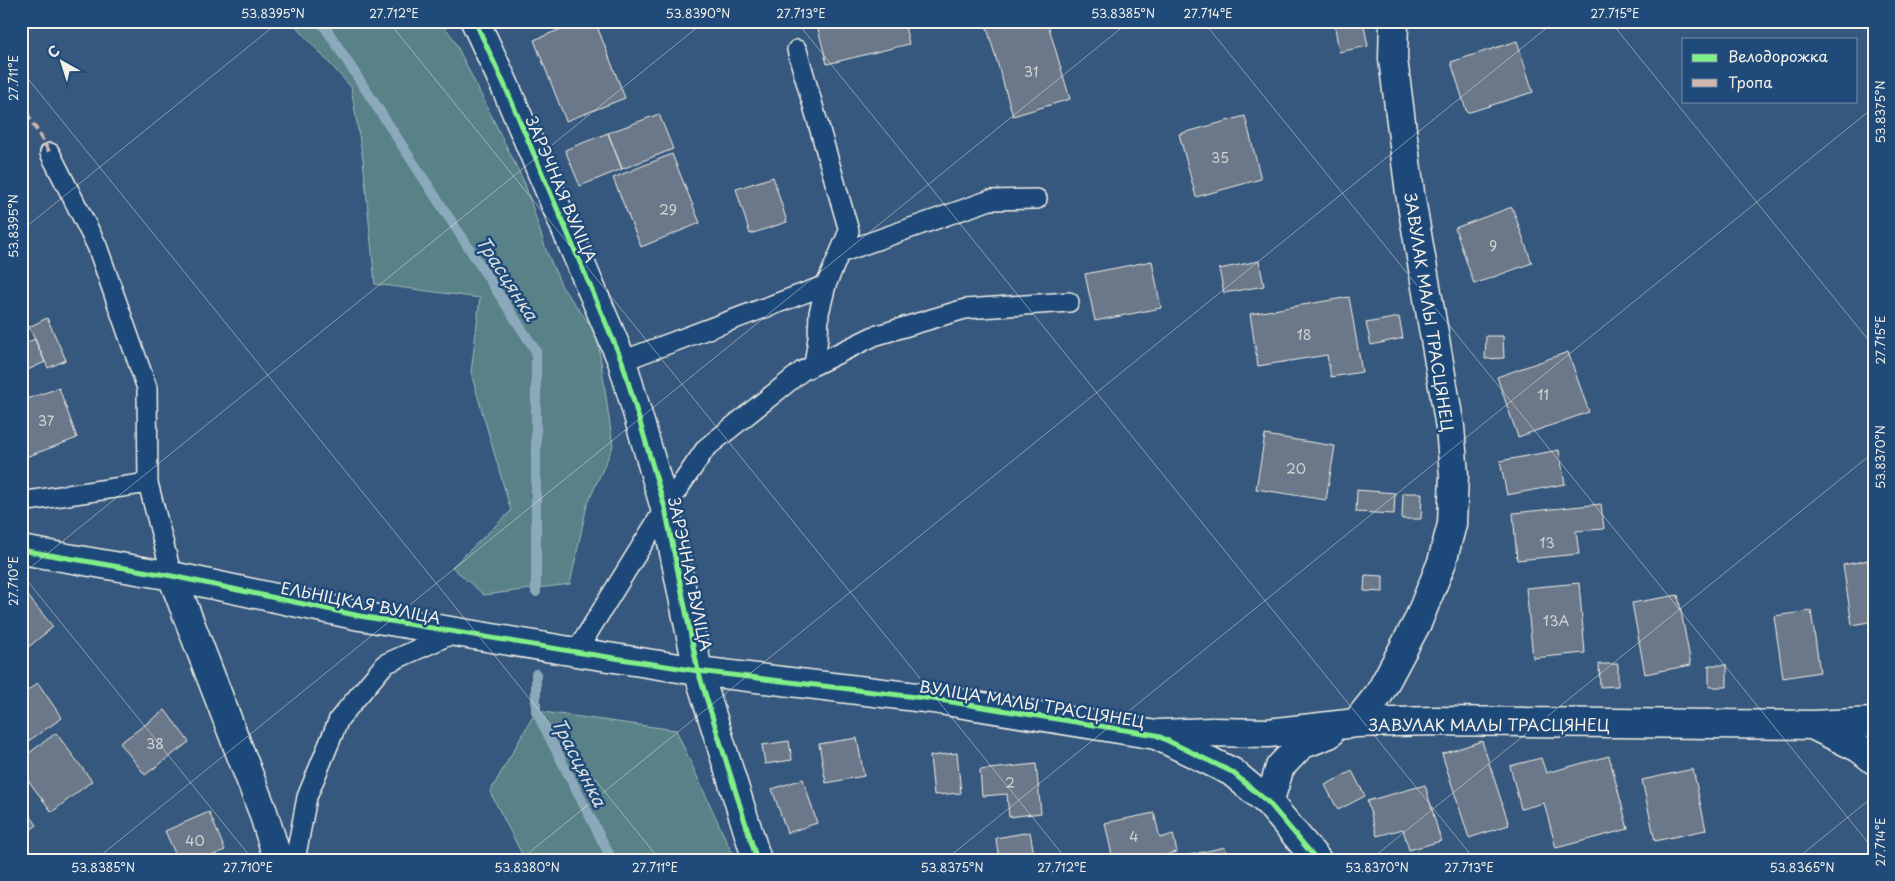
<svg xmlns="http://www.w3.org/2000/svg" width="1895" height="881" viewBox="0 0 1895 881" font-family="'Playpen Sans',sans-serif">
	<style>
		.green { fill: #588188; stroke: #a6b9b8 }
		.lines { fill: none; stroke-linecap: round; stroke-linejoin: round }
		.stream { stroke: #8aaabc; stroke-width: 10 }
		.building { fill: #6a7889; stroke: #f4f1e8 }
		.lane-casing { stroke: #f4f1e8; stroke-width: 22 }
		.street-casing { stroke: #f4f1e8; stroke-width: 31 }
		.lane { stroke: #1f4a7a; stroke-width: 19 }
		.street { stroke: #1f4a7a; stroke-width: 28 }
		.quiet { stroke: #d1b7ad; stroke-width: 4; stroke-dasharray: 8 4; stroke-linecap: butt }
		.cycleway-casing { stroke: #1f4a7a; stroke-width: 8 }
		.cycleway { stroke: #82f089; stroke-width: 5 }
		.ticks { fill: none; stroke: #f4f1e8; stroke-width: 1; stroke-opacity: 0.45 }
		.labels { text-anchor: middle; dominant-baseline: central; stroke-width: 5; stroke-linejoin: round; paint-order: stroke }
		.number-label { font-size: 14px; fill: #d2d3d0 }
		.street-label { font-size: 16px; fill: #f4f1e8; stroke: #1f4a7a }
		.water-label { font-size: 18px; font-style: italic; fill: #d9dfdd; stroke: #1f4a7a }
		.neatline { fill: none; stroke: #f4f1e8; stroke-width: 2 }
		.ticks-label { font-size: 12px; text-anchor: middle; fill: #f4f1e8 }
	</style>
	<rect width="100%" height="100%" fill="#36587e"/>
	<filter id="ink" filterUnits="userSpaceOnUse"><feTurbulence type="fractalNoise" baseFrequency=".02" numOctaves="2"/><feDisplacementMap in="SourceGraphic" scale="10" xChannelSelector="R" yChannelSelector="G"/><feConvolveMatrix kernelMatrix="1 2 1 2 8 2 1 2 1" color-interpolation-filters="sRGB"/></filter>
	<g filter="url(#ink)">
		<path class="green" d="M291,21H440L453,38L525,184L546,250L562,287L597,334L613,446L587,505L570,584L484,595L452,567L511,511L471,373L480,298L375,284L363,159L351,87Z
			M536,711L676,730L735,860H525L490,792Z"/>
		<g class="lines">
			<path class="stream" d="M321,21L536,351V592
				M536,674V711L612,860"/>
		</g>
		<path class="building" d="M581,21H595L625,98L566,121L534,40Z
			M816,21H904L909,44L827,64Z
			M985,21H1047L1070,99L1013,116Z
			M1334,21H1363L1368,46L1339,52Z
			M1517,41L1533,92L1467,113L1451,62Z
			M659,114L673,149L622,169L608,133Z
			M1245,116L1261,179L1196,197L1179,134Z
			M608,133L622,169L580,186L565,150Z
			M672,154L700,223L641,247L613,178Z
			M773,177L787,222L750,234L736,189Z
			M1512,207L1532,263L1474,284L1455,228Z
			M1152,261L1161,308L1095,321L1085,274Z
			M1259,261L1264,286L1224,293L1219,269Z
			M1349,297L1362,372L1331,377L1327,355L1258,366L1250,314Z
			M1399,317L1403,338L1371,345L1366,323Z
			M47,318L66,360L48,368L29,327Z
			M1486,336H1503L1504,358L1485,359Z
			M35,339L45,362L21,373V345Z
			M1568,352L1589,412L1518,437L1497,377Z
			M59,388L77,438L26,457L21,445V401Z
			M1265,435L1335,446L1326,500L1256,489Z
			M1559,450L1565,484L1507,495L1500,461Z
			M1357,490L1395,493L1394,514L1356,512Z
			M1403,493H1422L1421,519H1402Z
			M1601,504L1604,529L1576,531L1579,554L1517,560L1513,513Z
			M1874,559V621L1852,625L1843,565Z
			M1365,575L1383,576V592L1364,591Z
			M1579,583L1585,653L1533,658L1526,588Z
			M24,591L53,627L21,653V593Z
			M1678,595L1691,665L1645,674L1632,603Z
			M1811,611L1820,672L1783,678L1774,616Z
			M1599,664H1618V686L1600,687Z
			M1709,665H1727V687H1709Z
			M38,683L62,718L21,746V695Z
			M165,710L189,742L145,775L120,743Z
			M56,733L92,781L52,812L21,771V759Z
			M857,738L864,776L826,783L819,744Z
			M789,741L792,760L765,764L762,745Z
			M1482,741L1509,825L1469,838L1442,754Z
			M957,753L961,793L934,795L930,756Z
			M1609,756L1628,829L1556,848L1544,803L1521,809L1510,766L1541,758L1546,773Z
			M1036,764L1041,813L1009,817L1007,794L982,796L980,770Z
			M1693,769L1706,830L1655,841L1642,780Z
			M1352,771L1365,796L1338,810L1325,785Z
			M803,779L817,823L787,833L772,789Z
			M1425,785L1441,841L1409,850L1403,829L1377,836L1367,801Z
			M21,804L37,825L21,837Z
			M209,812L225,850L202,860H178L165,831Z
			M1154,813L1160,838L1173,834L1177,852L1158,857V860H1113L1105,823Z
			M1030,832L1035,860H999L996,838Z
			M1225,847L1228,860H1168Z
			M1071,854L1072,860H1045Z"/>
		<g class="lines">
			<defs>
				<path id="lane" d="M50,153L97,246L147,388L148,483L172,576
					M840,253L990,200L1037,199
					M622,361L826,285L849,231L797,50
					M814,365L818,338L819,313L826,285
					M21,502L148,483
					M576,652L665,508L706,448L802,371L874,336L965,309L1069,302
					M295,860L307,797L339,719L385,664L456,632"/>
				<path id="street" d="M475,21L505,86L622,361L665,508L698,671L757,860
					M21,550L172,576L360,616L576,652L698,671L933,699L1156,735L1232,772L1269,803L1317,860
					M172,576L263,812L278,860
					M1356,723L1379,694L1418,621L1442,562L1452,524L1454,475L1450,427L1410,193L1393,59L1394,21
					M1814,726L1859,748L1874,760
					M1159,734L1212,732L1268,733L1356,723L1433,721L1813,725L1874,722
					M1269,803L1280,767L1301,745L1329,734"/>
			</defs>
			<use href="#lane" class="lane-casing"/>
			<use href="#street" class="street-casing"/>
			<use href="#lane" class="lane"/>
			<use href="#street" class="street"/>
			<path class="quiet" d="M21,103L50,153"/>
			<defs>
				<path id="cycleway" d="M475,21L505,86L622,361L665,508L698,671L757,860
					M21,550L172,576L360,616L576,652L698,671L933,699L1156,735L1232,772L1269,803L1317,860"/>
			</defs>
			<use href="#cycleway" class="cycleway-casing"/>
			<use href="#cycleway" class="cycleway"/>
		</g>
	</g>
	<path class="ticks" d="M388,21L1067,860M796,21L1475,860M1203,21L1874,850M1610,21L1874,347M21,70L660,860M21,231L280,21M21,573L253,860M21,575L705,21M95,860L1130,21M520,860L1555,21M945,860L1874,107M1370,860L1874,452M1795,860L1874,796"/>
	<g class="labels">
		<g class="number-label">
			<text x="1031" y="71">31</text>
			<text x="1220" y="157">35</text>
			<text x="668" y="209">29</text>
			<text x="1493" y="245">9</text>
			<text x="1304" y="334">18</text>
			<text x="1543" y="394">11</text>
			<text x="46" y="420">37</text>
			<text x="1296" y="468">20</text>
			<text x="1547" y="542">13</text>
			<text x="1556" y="620">13А</text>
			<text x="155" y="743">38</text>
			<text x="1010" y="782">2</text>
			<text x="1134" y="836">4</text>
			<text x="195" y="840">40</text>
		</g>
		<g class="street-label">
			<text transform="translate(562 189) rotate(67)">ЗАРЭЧНАЯ ВУЛІЦА</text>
			<text transform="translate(1430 312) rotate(81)">ЗАВУЛАК МАЛЫ ТРАСЦЯНЕЦ</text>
			<text transform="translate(691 574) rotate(78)">ЗАРЭЧНАЯ ВУЛІЦА</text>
			<text transform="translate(361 602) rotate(11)">ЕЛЬНІЦКАЯ ВУЛІЦА</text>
			<text transform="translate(1032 703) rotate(9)">ВУЛІЦА МАЛЫ ТРАСЦЯНЕЦ</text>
			<text x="1489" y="724">ЗАВУЛАК МАЛЫ ТРАСЦЯНЕЦ</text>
		</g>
		<g class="water-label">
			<text transform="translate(508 278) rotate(57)">Трасцянка</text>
			<text transform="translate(580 762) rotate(63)">Трасцянка</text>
		</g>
	</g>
	<rect width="1895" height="881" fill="none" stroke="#1f4a7a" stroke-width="55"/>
	<rect x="1682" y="38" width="175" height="65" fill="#1f4a7a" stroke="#748da6"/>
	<rect x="1692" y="54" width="25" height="8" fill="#82f089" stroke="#748da6"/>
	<text x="1728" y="62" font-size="15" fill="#f4f1e8">Велодорожка</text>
	<rect x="1692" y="79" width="25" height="8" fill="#d1b7ad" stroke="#748da6"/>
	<text x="1728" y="88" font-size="15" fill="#f4f1e8">Тропа</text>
	<g transform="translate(62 62) rotate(321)" stroke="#1f4a7a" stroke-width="4" paint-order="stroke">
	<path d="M0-4L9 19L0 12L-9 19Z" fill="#f4f1e8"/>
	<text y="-8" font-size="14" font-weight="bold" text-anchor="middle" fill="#f4f1e8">С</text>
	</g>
	<rect x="28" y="28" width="1840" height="826" class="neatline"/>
	<g class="ticks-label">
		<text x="273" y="18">53.8395°N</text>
		<text x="394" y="18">27.712°E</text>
		<text x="698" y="18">53.8390°N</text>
		<text x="801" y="18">27.713°E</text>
		<text x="1123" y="18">53.8385°N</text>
		<text x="1208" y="18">27.714°E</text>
		<text x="1615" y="18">27.715°E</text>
		<text transform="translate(14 78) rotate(-90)" y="4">27.711°E</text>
		<text transform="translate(1881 112) rotate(-90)" y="4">53.8375°N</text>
		<text transform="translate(14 226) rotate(-90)" y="4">53.8395°N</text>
		<text transform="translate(1881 340) rotate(-90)" y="4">27.715°E</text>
		<text transform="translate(1881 457) rotate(-90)" y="4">53.8370°N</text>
		<text transform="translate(14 581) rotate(-90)" y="4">27.710°E</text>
		<text transform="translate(1881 842) rotate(-90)" y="4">27.714°E</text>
		<text x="103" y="872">53.8385°N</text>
		<text x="248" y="872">27.710°E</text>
		<text x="527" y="872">53.8380°N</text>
		<text x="655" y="872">27.711°E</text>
		<text x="952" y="872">53.8375°N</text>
		<text x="1062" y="872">27.712°E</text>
		<text x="1377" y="872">53.8370°N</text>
		<text x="1469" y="872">27.713°E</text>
		<text x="1802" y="872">53.8365°N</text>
	</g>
</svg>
